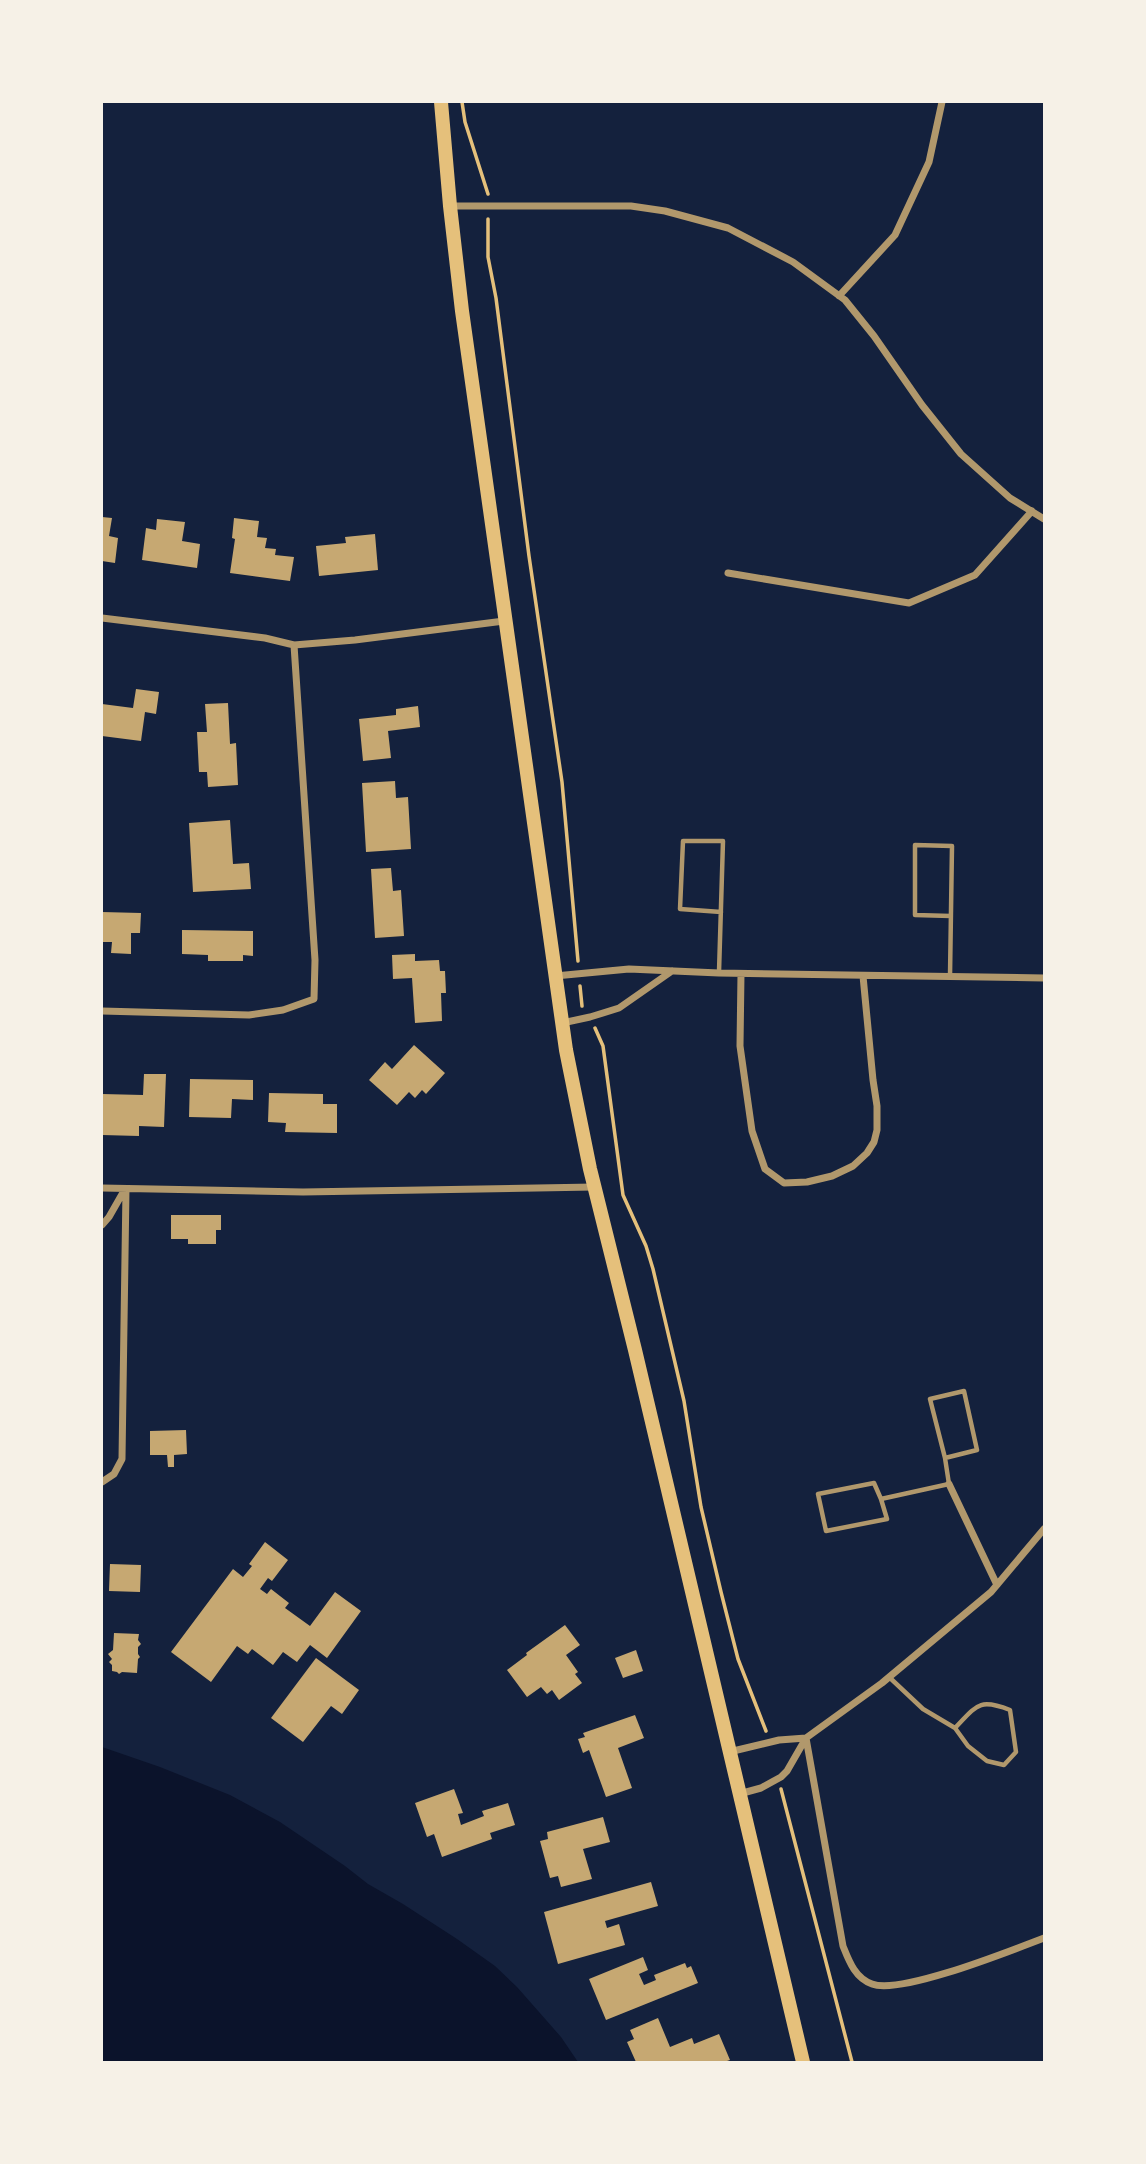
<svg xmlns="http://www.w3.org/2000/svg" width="1146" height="2164" viewBox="0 0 1146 2164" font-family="Lato,sans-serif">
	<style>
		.water { fill: #0b132b }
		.building { fill: #c6a872 }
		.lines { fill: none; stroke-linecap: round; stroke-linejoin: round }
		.path { stroke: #e5c07b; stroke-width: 3.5 }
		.service { stroke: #b1986c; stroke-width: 4.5 }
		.minor { stroke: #b1986c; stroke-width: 7 }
		.secondary { stroke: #e5c07b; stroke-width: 14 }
	</style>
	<rect width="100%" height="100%" fill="#14213d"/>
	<path class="water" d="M102,1747L160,1767L230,1795L280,1822L345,1866L368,1884L403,1904L457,1939L495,1966L517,1987L561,2037L578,2062H102Z"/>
	<path class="building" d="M102,517L112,518L109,536L118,538L115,563L102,561Z
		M234,518L259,521L257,537L267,538L265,548L276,549L275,555L294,557L290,581L230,573L235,539L232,538Z
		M157,519L185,522L182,541L200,544L197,568L142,560L146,528L156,530Z
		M375,534L378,570L319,576L316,546L346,543L345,537Z
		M136,689L159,692L156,714L145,712L141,741L102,736V704L133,708Z
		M228,703L230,744L236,743L238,785L208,787L207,772H199L197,732H207L205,704Z
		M418,706L420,727L388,731L391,758L363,761L359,719L396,715V709Z
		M395,781L396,798L408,797L411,849L366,852L362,783Z
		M230,820L233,864L249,863L251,889L193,892L189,823Z
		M391,868L393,891L401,890L404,936L375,938L371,869Z
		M102,912L141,913L140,933H131V954L111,953L112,942H102Z
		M182,930L253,931V956L243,955V961H208V955L182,954Z
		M415,954V961L439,960L440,971H445L446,993H441L442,1021L415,1023L412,978L393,979L392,955Z
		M414,1045L445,1073L426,1094L422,1090L415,1098L409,1092L397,1105L369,1080L385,1062L392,1069Z
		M144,1074H166L164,1127L139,1126V1136L102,1135V1094L143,1095Z
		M190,1079L253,1080V1100L232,1099L231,1118L189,1117Z
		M269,1093L323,1094V1104H337V1133L285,1132L286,1123L268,1122Z
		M171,1215H221V1230H216V1244H188V1239H171Z
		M186,1430L187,1454L174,1455V1467H168L167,1455H150V1431Z
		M265,1542L288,1560L272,1581L268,1578L260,1589L267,1594L271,1589L289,1603L285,1608L310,1626L335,1592L361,1611L327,1658L310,1645L297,1662L283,1652L273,1665L252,1649L248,1654L237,1646L211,1682L171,1652L233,1569L243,1577L252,1566L249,1564Z
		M110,1564L141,1565L140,1592L109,1591Z
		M565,1625L580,1645L566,1655L578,1672L575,1674L582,1683L559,1700L552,1690L547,1694L541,1687L527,1697L507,1670L527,1655L526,1653Z
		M114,1633L139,1634L138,1640L141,1644L138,1647V1654L140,1657L138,1659L137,1673L122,1672L119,1674L117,1672L112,1671V1665L109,1662L112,1659L108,1654L113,1650Z
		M636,1650L643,1671L623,1678L615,1658Z
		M316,1658L359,1690L342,1714L331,1706L303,1742L271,1718Z
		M635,1715L644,1738L618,1748L632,1788L606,1797L589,1750L583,1753L578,1739L585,1737L583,1733Z
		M454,1789L463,1813L458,1814L461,1825L484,1816L482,1811L508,1803L515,1825L490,1833L492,1839L442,1857L434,1834L427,1837L415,1803Z
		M603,1817L610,1842L583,1849L592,1879L561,1887L558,1876L550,1878L540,1841L548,1839L547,1832Z
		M651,1882L658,1906L605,1921L607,1928L619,1924L625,1945L558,1964L544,1912Z
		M643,1957L648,1970L639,1974L644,1985L656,1980L654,1975L685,1963L687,1968L691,1966L698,1983L606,2020L589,1979Z
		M658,2018L670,2047L692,2038L694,2044L719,2034L730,2060L724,2062H636L627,2042L634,2039L630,2030Z"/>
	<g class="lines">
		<path class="path" d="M462,102L465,122L488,194
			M488,219V257L496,298L529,556L562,782L578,961
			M580,986L582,1006
			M595,1028L603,1046L623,1195L646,1246L653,1269L684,1401L701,1507L721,1592L738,1659L766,1731
			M781,1789L852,2062"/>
		<path class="service" d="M719,972L723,841H683L680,909L721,912
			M950,976L952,846L915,845V915L951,916
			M881,1499L887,1519L826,1531L818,1494L874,1483L881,1499L949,1484L945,1458L977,1450L964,1391L930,1399L945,1458
			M889,1677L923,1709L955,1728L968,1746L987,1761L1004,1765L1016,1752L1010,1710C979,1698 977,1705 955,1728"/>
		<path class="minor" d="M450,206H631L665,211L728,228L793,262L845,300L874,336L922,405L961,454L1010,498L1044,519
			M839,296L895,235L929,162L942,102
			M728,573L909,603L975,575L1032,511
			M102,618L265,638L294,645L355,640L504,621
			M741,974L740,1046L752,1131L765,1169L784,1183L807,1182L832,1176L853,1166L867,1153L874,1142L877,1130V1106L873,1080L863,976
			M555,976L629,969L719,973L1044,978
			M102,1011L249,1015L283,1010L314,999L315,960L294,645
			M562,1023L590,1017L619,1008L672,971
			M102,1188L303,1192L594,1187
			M102,1225L109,1217L125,1189
			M102,1482L114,1474L122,1459L126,1189
			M949,1484L997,1585
			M806,1738L843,1946C849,1961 855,1978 872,1984C901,1995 1012,1950 1044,1938
			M729,1752L779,1740L806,1738
			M739,1794L761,1788L781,1777L787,1771L806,1738L882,1683L991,1592L1044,1529"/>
		<path class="secondary" d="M441,102L450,206L462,311L566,1050L590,1169L635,1350L803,2062"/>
	</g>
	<rect width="1146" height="2164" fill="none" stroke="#f6f1e7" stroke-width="206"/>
</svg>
